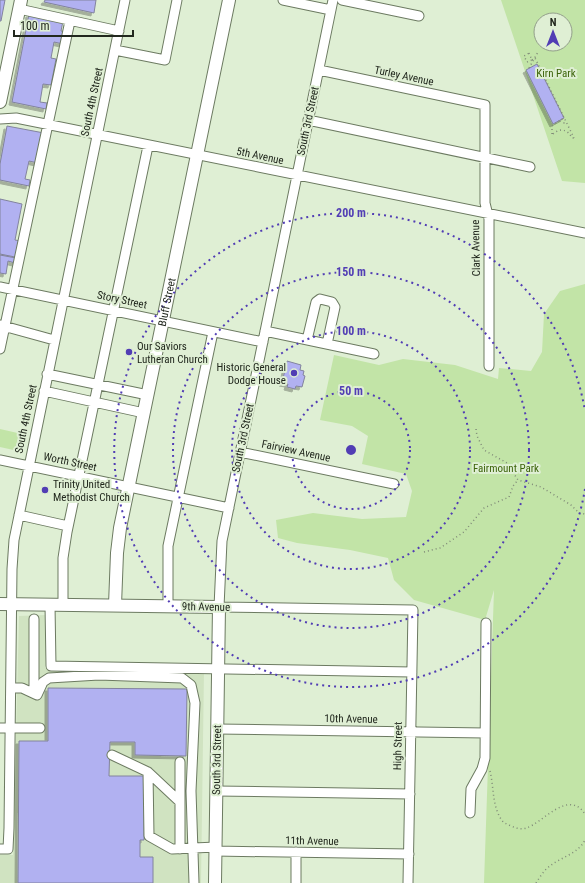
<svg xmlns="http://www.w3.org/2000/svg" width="585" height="883" viewBox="0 0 585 883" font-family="'Roboto Condensed',sans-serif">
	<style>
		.built { fill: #d0e3c1 }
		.green { fill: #c2e4a7; fill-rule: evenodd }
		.building { fill: #b1b1f1; stroke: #82839d; filter: url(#shadow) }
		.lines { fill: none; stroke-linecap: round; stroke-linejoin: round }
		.minor-casing { stroke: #6c7a61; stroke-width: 11 }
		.major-casing { stroke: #6c7a61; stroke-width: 14 }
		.path { stroke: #808b78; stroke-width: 1.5; stroke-dasharray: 1 3; stroke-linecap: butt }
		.minor { stroke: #fff; stroke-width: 9 }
		.major { stroke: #fff; stroke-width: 12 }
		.ring { fill: none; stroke: #513db4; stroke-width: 2; stroke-dasharray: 2 4 }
		.poi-dot { fill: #513db4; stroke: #dfefd4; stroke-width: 1.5 }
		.labels { text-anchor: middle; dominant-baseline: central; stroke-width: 4; stroke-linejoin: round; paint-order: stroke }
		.park-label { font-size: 11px; fill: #3d640b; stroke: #dfefd4 }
		.street-label { font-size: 11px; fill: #22281e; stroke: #dfefd4 }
		.poi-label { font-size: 11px; fill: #22281e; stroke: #dfefd4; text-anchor: start }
		.centre { fill: #513db4; stroke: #dfefd4; stroke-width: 2 }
		.ring-label { font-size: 12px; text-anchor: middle; font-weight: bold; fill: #513db4; stroke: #dfefd4; stroke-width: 4; stroke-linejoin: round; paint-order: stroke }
	</style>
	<defs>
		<filter id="shadow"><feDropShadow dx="-3" dy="3" stdDeviation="0" flood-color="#0004"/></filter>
	</defs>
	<rect width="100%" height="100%" fill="#dfefd4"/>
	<path class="built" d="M46,615L45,668L204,671L201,883H0V855H13L19,616Z"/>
	<path class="green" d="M501,0H585V183L562,181ZM541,20H565V44H541Z
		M585,284V883H484L494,590L485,620L414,600L394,580L388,558L350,550L297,543L278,538L276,520L313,513L362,519L406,517L412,491L406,474L362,464L368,436L352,426L320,420L334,355L379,365L403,359L455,365L498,379L499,368L531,371L542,352L544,314L560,291Z
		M0,429L22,434L18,451L0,447Z"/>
	<path class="building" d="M0,0H5L1,21H0Z
		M45,0H96L94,13L44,2Z
		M29,14L63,21L61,31L66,32L63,44L54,42L51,58L56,59L51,85L43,84L40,102L47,103L46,109L12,102Z
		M537,64L564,118L553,124L526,70Z
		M7,126L44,133L38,163L29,161L25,179L30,180L29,186L0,180V164Z
		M0,199L22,204L15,240L21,241L15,257L0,254Z
		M0,255L16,258L15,263L8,261L6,274L0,273Z
		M287,361L301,365L300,370L304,371L303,375L305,376L302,387L296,386L295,389L287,387L288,384L282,383Z
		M48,688L187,689L186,756L135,755V742H110L109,776H145L144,840H140V857H153V883H18L19,741H48Z"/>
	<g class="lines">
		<defs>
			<path id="minor" d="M283,0L331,10
				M333,0L222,541L219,607L413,610L408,883
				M342,0L419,16
				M19,9L119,31
				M115,50L165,60L177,0
				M319,70L485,105V203L489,219V366
				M0,119L16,118L585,233
				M308,120L530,167
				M0,287L263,342
				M0,325L54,340
				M265,331L374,354
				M307,340L316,302L320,299L332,302L335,307L327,344
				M0,349L70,21
				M47,374L148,395
				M44,391L144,413
				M240,452L394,484
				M0,460L229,508
				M19,515L68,526
				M50,605L51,666L412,672
				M63,605V558L67,532L148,146
				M168,606V546L213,332
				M11,688H22L37,695L43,682L49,678L99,675L182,678L191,685L195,703L191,791L194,883
				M34,693V619
				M0,728H40
				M217,729L485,733
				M112,755L148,772L149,836L172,849L216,847
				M148,772L180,802V849
				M216,791L410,794
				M180,802V762
				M470,813L471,789L482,769L485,758L486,623
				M0,849H8L9,828L12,569L14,540L125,0
				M215,851L409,854
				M296,883V852"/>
			<g id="major">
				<path d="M0,102L21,0"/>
				<path d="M0,604L219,607L215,883"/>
				<path id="s1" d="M115,605L117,553L120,528L229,0"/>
			</g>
		</defs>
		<use href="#minor" class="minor-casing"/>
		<use href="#major" class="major-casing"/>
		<path class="path" d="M529,53L532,60L527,62L524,56Z
			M532,60L535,58L574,138
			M529,68L538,52
			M552,134V126L562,119L564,123L566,122
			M553,134C561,127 568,130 572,138H574
			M476,429L477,436L484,450L507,463L518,480L541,487L571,505L579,513L585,514
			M424,552L440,548L464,532L484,508L509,497L513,486L518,480
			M490,771C494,787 492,805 501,819C503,823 507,824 511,826C516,828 521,830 526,828C542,824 568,788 585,814
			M536,883C540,877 544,870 550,866C561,857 578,854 585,840"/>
		<use href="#minor" class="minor"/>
		<use href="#major" class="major"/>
	</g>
	<g class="ring">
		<circle cx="351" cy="450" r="59"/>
		<circle cx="351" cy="450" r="119"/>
		<circle cx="351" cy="450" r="178"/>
		<path d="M585 489A237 237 0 1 1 585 411"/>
	</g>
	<g class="poi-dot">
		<circle cx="129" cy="352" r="4"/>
		<circle cx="294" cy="373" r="4"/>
		<circle cx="45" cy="490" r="4"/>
	</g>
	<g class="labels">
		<g class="park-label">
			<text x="556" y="73">Kirn Park</text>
			<text x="506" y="468">Fairmount Park</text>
		</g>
		<g class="street-label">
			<text transform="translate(404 76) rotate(12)">Turley Avenue</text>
			<text transform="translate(92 102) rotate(-78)">South 4th Street</text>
			<text transform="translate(308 121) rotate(-78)">South 3rd Street</text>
			<text transform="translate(260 156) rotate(12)">5th Avenue</text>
			<text transform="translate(476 248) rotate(-91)">Clark Avenue</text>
			<text transform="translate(122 300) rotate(12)">Story Street</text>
			<text stroke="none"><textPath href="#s1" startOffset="308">Bluff Street</textPath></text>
			<text transform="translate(26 419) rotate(-78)">South 4th Street</text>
			<text transform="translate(243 438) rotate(-78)">South 3rd Street</text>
			<text transform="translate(296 451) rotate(12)">Fairview Avenue</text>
			<text transform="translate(70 462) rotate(12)">Worth Street</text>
			<text transform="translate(206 607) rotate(1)">9th Avenue</text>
			<text transform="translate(351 719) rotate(1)">10th Avenue</text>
			<text transform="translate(398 746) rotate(-89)">High Street</text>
			<text transform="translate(217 760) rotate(-89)">South 3rd Street</text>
			<text transform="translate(312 841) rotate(1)">11th Avenue</text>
		</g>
		<g class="poi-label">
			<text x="137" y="346">Our Saviors<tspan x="137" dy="13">Lutheran Church</tspan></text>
			<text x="286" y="367" text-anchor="end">Historic General<tspan x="286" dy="13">Dodge House</tspan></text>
			<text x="53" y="484">Trinity United<tspan x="53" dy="13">Methodist Church</tspan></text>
		</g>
	</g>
	<circle cx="351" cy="450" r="6" class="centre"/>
	<g class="ring-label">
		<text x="351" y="217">200 m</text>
		<text x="351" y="276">150 m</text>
		<text x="351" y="335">100 m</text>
		<text x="351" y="395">50 m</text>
	</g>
	<g transform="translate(553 32)"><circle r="19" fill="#dfefd4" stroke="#939f8b"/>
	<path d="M0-3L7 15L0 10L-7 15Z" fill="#513db4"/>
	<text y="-6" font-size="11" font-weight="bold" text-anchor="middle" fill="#22281e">N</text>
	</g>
	<path d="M14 30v6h119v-6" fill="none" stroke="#22281e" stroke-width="2"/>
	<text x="20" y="30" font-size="12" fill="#22281e" stroke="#dfefd4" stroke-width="3" paint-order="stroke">100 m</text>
</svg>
